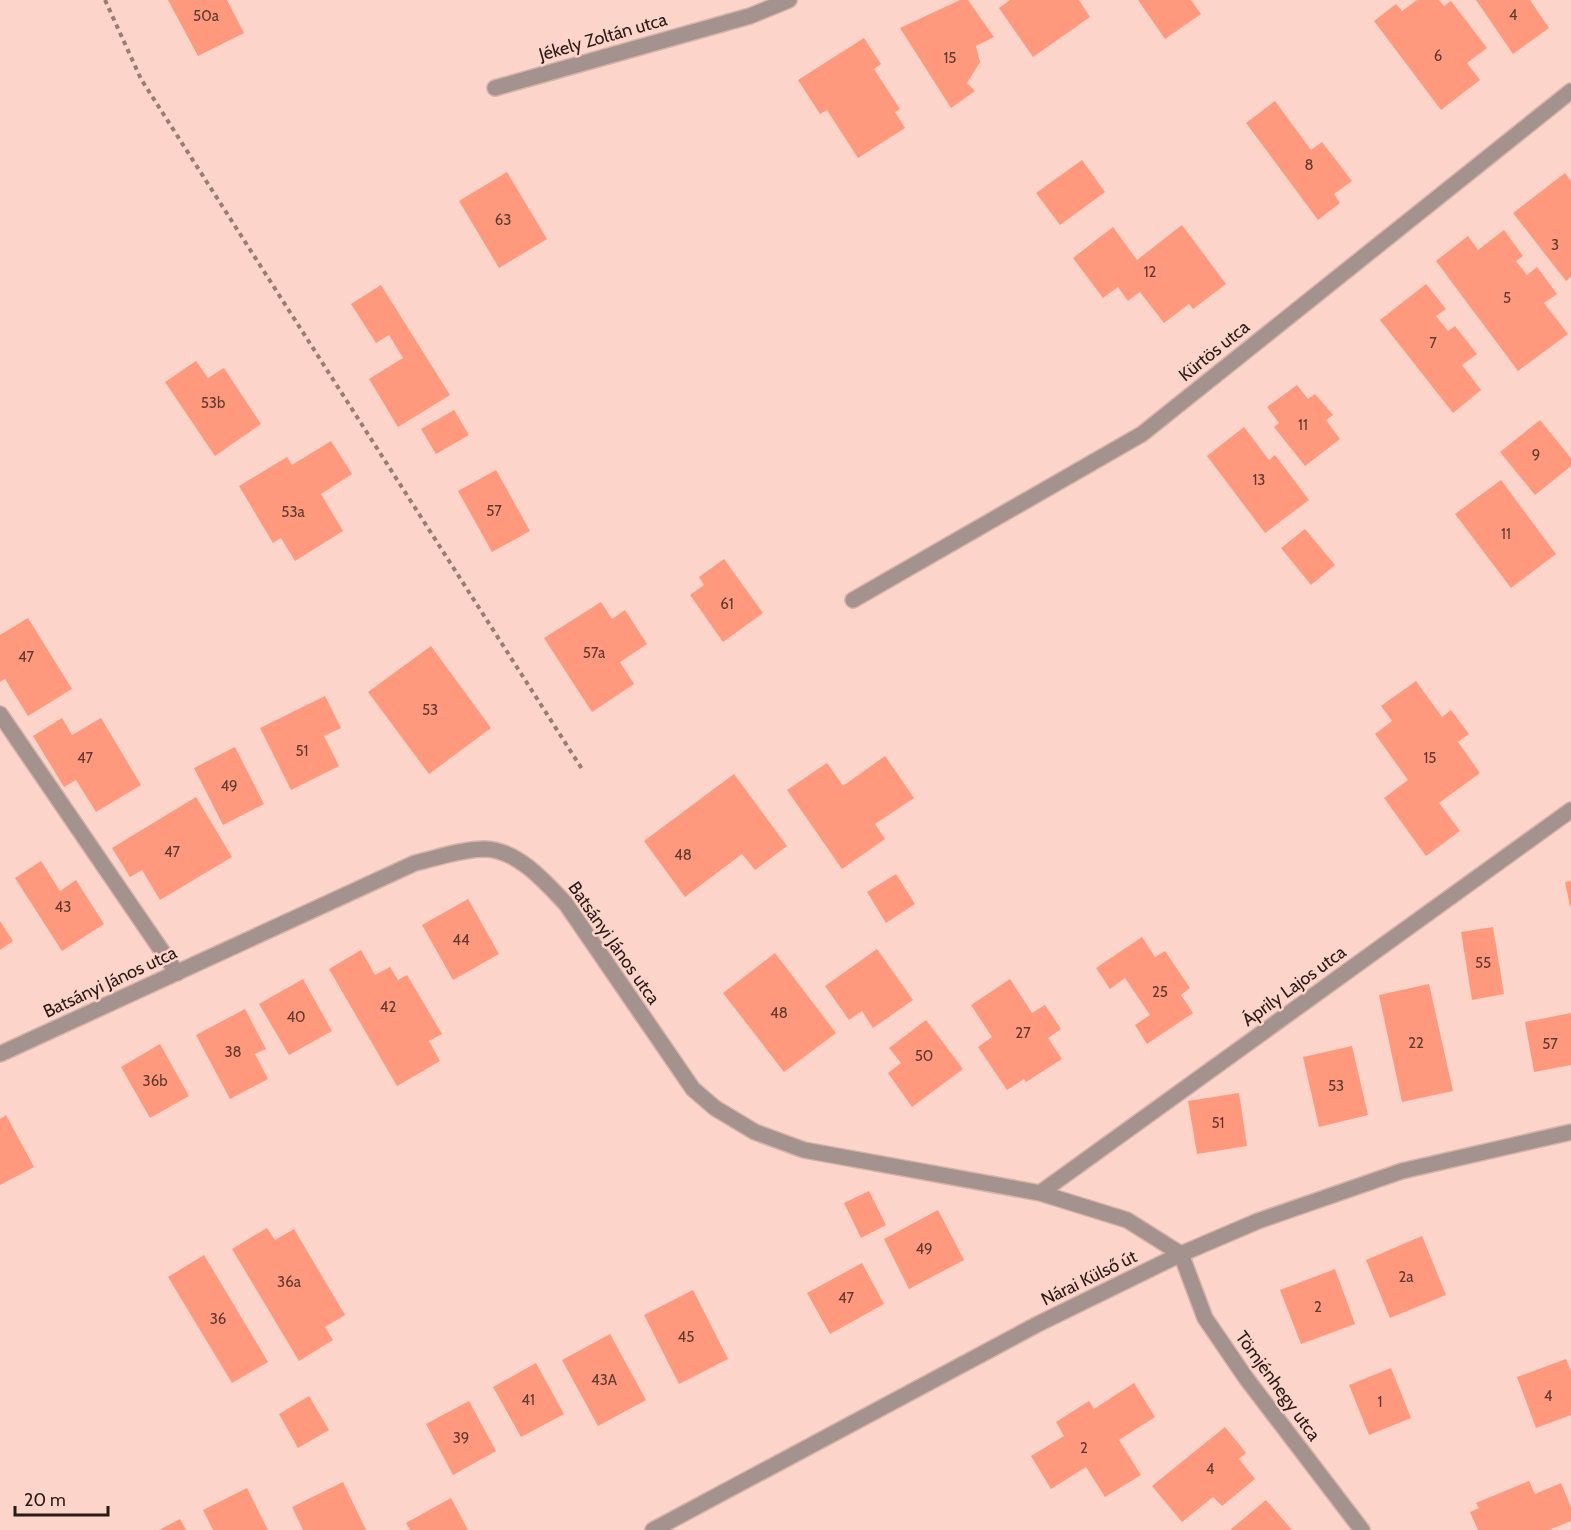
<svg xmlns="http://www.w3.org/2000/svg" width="1571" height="1530" viewBox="0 0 1571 1530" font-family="Cabin,sans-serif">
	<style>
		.building { fill: #ff997e }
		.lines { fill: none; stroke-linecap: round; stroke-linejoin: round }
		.service-casing { stroke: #d6b3a9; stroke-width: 18 }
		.minor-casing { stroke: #d6b3a9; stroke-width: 18 }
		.tertiary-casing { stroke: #d6b3a9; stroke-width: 18 }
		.path { stroke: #997d75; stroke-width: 4; stroke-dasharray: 4.5 4.5; stroke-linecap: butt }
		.service { stroke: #a3928d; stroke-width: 15 }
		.minor { stroke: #a3928d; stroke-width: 15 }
		.tertiary { stroke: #a3928d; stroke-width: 15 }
		.labels { text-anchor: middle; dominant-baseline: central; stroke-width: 5; stroke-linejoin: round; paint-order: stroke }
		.number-label { font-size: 15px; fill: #5e3a30 }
		.street-label { font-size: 18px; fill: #281a16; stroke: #fcd4c9 }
	</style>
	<rect width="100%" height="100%" fill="#fcd4c9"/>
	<path class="building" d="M168,0H227L244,33L198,56Z
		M960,0H968L994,37L976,46L980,62L967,83L975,91L951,108L900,28Z
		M1010,0H1079L1090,17L1033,57L999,8Z
		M1138,0H1191L1201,14L1165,39Z
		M1417,0H1439L1444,6L1451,1L1487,48L1467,63L1480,80L1441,110L1374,21L1396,4L1402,11Z
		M1476,0H1530L1549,28L1513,54Z
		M864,38L881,64L874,69L900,109L895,112L905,128L858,158L827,110L820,114L798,80Z
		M1275,101L1311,150L1322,142L1352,181L1334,194L1340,203L1318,220L1246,123Z
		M1082,160L1105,192L1060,225L1036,193Z
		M507,172L547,239L499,268L459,201Z
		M1565,173L1571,181V277L1566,281L1513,213Z
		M1182,225L1226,284L1193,309L1189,304L1164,323L1140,292L1128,301L1118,287L1103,298L1073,258L1113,227L1137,260Z
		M1504,230L1523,256L1516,261L1527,275L1537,267L1557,294L1544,303L1568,334L1518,371L1436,261L1468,236L1478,250Z
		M1426,284L1446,309L1436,316L1448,331L1455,326L1477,354L1462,365L1481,390L1453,413L1380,320Z
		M381,285L450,395L398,427L369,379L403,358L389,335L376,343L351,304Z
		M196,361L208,378L224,368L261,424L215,456L165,382Z
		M1297,385L1308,399L1315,394L1333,415L1326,420L1340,439L1305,466L1274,427L1279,423L1267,407Z
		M454,410L469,435L436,454L421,429Z
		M1540,420L1571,458V466L1535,495L1500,452Z
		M1244,427L1269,460L1275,455L1309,500L1265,533L1207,456Z
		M331,441L352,474L321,494L343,531L295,561L281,538L273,543L239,486L287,457L292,465Z
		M496,470L530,531L492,552L458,491Z
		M1501,480L1556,554L1511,588L1455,514Z
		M1305,529L1335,565L1311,585L1281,548Z
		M724,559L763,613L723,642L690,595L704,585L699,577Z
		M601,602L612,619L625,610L647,644L620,662L634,684L592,712L544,638Z
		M28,618L72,689L28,716L5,679L0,682V635Z
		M431,646L491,728L429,774L368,692Z
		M1416,681L1442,717L1451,710L1469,734L1458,742L1480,773L1439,803L1460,831L1426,856L1384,798L1408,780L1375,734L1392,721L1381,706Z
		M325,696L341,728L324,736L339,766L291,790L260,728Z
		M62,718L72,735L101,718L141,785L96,812L76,780L64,787L33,736Z
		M235,747L264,804L223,825L194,768Z
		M885,756L914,798L875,824L885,839L842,869L787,790L827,763L843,786Z
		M734,774L787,846L755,870L742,854L685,897L644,841Z
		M196,797L232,857L160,900L142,870L130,877L112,848Z
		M41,861L60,891L76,880L104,924L62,951L15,878Z
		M896,874L915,904L886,923L867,892Z
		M1571,881V906H1570L1565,882Z
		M468,899L499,954L453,980L422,925Z
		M0,921L13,941L0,950Z
		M1493,927L1504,994L1472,1000L1461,932Z
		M1142,937L1155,957L1165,951L1190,988L1181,995L1193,1013L1147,1044L1135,1025L1150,1015L1125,978L1110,989L1096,968Z
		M877,949L913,1000L873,1028L862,1011L849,1020L825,986Z
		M361,950L375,975L390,967L398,980L407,975L442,1034L429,1041L440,1061L397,1086L329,969Z
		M775,953L836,1033L784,1072L723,993Z
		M303,979L332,1031L289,1055L259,1004Z
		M1010,979L1032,1013L1045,1005L1061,1029L1048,1038L1062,1059L1026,1082L1024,1079L1007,1090L978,1047L992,1037L971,1005Z
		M1429,984L1453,1091L1402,1102L1379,995Z
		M245,1009L266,1049L255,1054L268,1079L230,1099L196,1035Z
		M1571,1013V1065L1534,1072L1525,1022Z
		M926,1020L963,1069L912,1107L888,1073L901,1063L889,1048Z
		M160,1044L189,1096L150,1118L121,1067Z
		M1352,1046L1368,1115L1319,1127L1303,1057Z
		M1239,1093L1247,1146L1197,1154L1188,1101Z
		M6,1115L34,1167L0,1185V1119Z
		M869,1191L886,1225L861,1238L844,1203Z
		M938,1210L964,1260L909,1289L884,1239Z
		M267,1228L275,1240L294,1229L345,1315L325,1327L333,1340L299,1361L232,1249Z
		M1422,1236L1446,1295L1390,1318L1366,1260Z
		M204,1255L268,1362L232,1383L168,1277Z
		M862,1263L884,1304L830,1334L807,1293Z
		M1335,1269L1355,1324L1301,1344L1280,1290Z
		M693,1290L728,1359L679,1384L644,1315Z
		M610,1334L646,1400L598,1426L562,1360Z
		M1566,1359L1571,1371V1415L1536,1428L1517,1377Z
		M536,1363L564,1414L521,1437L493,1387Z
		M1391,1368L1411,1418L1369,1435L1349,1385Z
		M1134,1383L1155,1417L1119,1440L1141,1475L1105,1497L1086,1467L1051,1489L1031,1456L1064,1436L1056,1422L1089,1401L1094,1409Z
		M309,1396L329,1430L298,1448L279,1414Z
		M469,1401L496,1451L453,1475L426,1424Z
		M1225,1427L1246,1453L1239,1459L1255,1479L1222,1506L1213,1497L1182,1522L1152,1486Z
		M1529,1481L1535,1494L1561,1483L1571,1507V1521L1549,1530H1478L1470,1512L1479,1508L1476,1503Z
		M343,1482L366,1530H303L292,1507Z
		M247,1488L268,1530H213L203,1510Z
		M451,1498L468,1530H410L406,1523Z
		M1266,1500L1292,1530H1230Z
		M180,1519L186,1530H159Z"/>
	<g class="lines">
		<defs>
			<path id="service" d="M0,714L177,973"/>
			<path id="minor" d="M495,88L750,16L789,0
				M853,600L1142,434L1571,91
				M0,1054L415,863C437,858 462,849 485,849C518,850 545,882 566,904L693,1089L715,1108L755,1132L804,1150L1040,1193L1127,1220L1181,1254L1205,1318L1246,1378L1362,1530
				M1040,1193L1571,810"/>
			<path id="tertiary" d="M653,1530L1038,1324L1181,1254L1258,1221L1402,1171L1571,1132"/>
		</defs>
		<use href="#service" class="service-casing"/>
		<use href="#minor" class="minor-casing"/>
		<use href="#tertiary" class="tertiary-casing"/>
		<path class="path" d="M105,0L141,79L582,769"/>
		<use href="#service" class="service"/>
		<use href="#minor" class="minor"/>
		<use href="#tertiary" class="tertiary"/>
	</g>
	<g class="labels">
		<g class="number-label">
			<text x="1513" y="15">4</text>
			<text x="206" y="16">50a</text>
			<text x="1438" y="56">6</text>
			<text x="950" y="58">15</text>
			<text x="1309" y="165">8</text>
			<text x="503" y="220">63</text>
			<text x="1555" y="245">3</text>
			<text x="1150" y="272">12</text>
			<text x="1507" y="298">5</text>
			<text x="1433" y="343">7</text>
			<text x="213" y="403">53b</text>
			<text x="1303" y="425">11</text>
			<text x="1536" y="455">9</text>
			<text x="1259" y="480">13</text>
			<text x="494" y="511">57</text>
			<text x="293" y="512">53a</text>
			<text x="1506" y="534">11</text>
			<text x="727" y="604">61</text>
			<text x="594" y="653">57a</text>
			<text x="26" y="657">47</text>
			<text x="430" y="710">53</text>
			<text x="302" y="751">51</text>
			<text x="85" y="758">47</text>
			<text x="1430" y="758">15</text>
			<text x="229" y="786">49</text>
			<text x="172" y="852">47</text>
			<text x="683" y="855">48</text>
			<text x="63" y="907">43</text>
			<text x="461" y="940">44</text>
			<text x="1483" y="963">55</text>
			<text x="1160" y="992">25</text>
			<text x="388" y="1007">42</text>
			<text x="779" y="1013">48</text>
			<text x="296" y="1017">40</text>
			<text x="1023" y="1033">27</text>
			<text x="1416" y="1043">22</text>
			<text x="1550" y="1044">57</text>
			<text x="233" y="1052">38</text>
			<text x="924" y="1056">50</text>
			<text x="155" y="1081">36b</text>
			<text x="1336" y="1086">53</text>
			<text x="1218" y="1123">51</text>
			<text x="924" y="1249">49</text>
			<text x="1406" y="1277">2a</text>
			<text x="289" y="1282">36a</text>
			<text x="846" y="1298">47</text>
			<text x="1318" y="1307">2</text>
			<text x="218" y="1319">36</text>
			<text x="686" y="1337">45</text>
			<text x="604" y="1380">43A</text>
			<text x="1548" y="1396">4</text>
			<text x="528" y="1400">41</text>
			<text x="1380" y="1402">1</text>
			<text x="461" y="1438">39</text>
			<text x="1084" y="1448">2</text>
			<text x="1210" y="1469">4</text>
		</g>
		<g class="street-label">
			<text transform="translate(603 37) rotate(-16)">Jékely Zoltán utca</text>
			<text transform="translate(1214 351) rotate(-39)">Kürtös utca</text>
			<text transform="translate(614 943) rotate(55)">Batsányi János utca</text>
			<text transform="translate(110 982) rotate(-25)">Batsányi János utca</text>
			<text transform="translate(1294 986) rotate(-36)">Áprily Lajos utca</text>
			<text transform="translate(1089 1278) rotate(-26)">Nárai Külső út</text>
			<text transform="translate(1278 1386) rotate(54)">Tömjénhegy utca</text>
		</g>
	</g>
	<path d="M15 1506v9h93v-9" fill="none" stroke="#281a16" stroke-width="3"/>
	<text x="24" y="1506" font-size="18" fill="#281a16" stroke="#fcd4c9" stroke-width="4.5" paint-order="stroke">20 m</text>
</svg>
